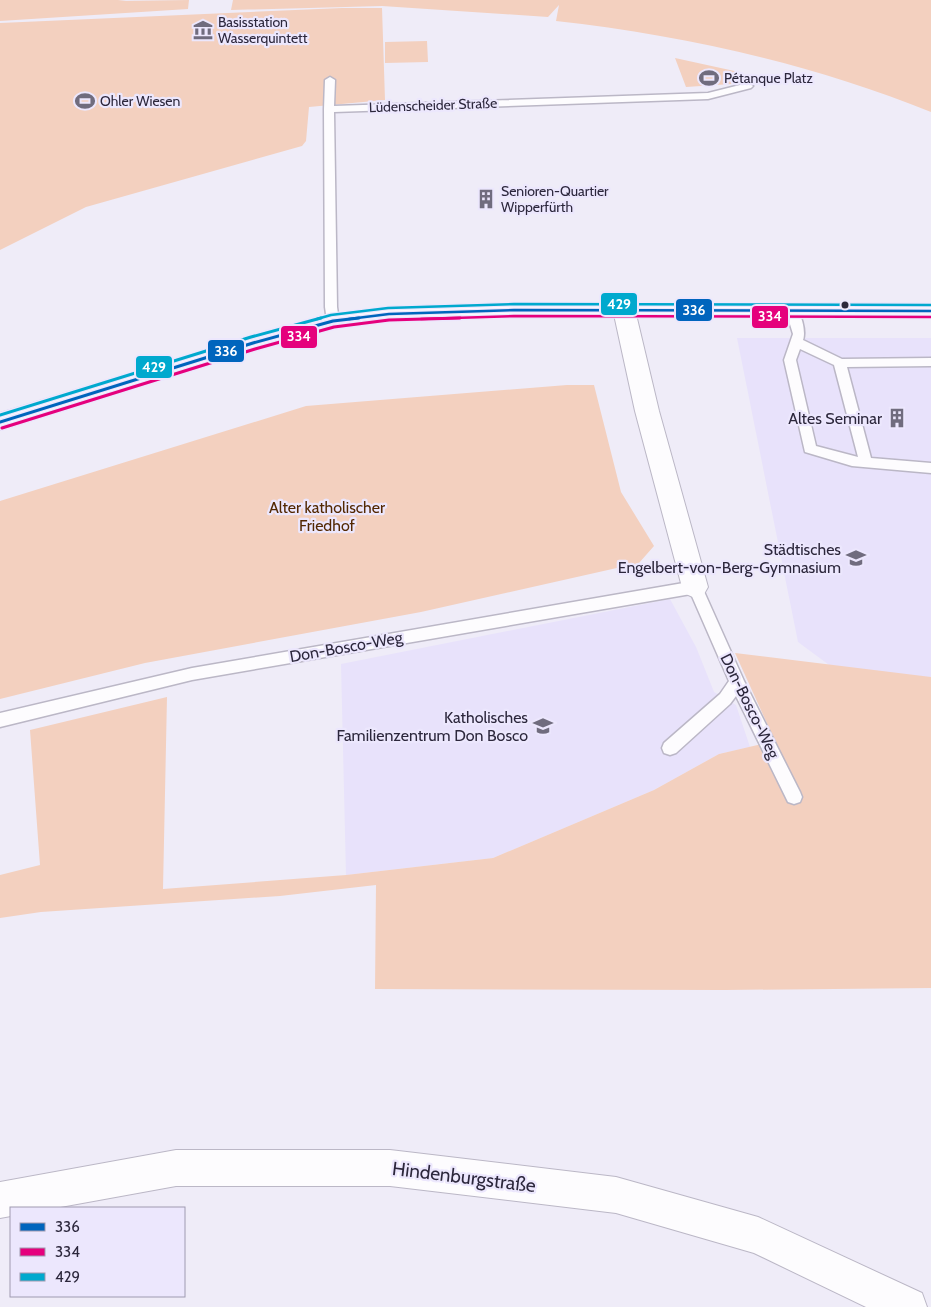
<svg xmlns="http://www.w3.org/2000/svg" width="931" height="1307" viewBox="0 0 931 1307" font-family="Cabin,sans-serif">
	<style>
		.built { fill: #e8e2fb }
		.green { fill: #f3d0bf }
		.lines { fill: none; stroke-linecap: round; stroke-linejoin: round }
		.service-casing { stroke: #bbb7c6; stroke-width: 3 }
		.minor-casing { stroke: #bbb7c6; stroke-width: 2 }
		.secondary-casing { stroke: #bbb7c6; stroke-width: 2 }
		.service { fill: #fdfcfe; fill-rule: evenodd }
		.minor { fill: #fdfcfe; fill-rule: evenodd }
		.secondary { fill: #fdfcfe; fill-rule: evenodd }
		.bus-1-far1-casing { stroke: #ece7fd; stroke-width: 5 }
		.bus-1-casing { stroke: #ece7fd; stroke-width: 6 }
		.bus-2-far1-casing { stroke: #ece7fd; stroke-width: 5 }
		.bus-2-casing { stroke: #ece7fd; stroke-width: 6 }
		.bus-3-far1-casing { stroke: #ece7fd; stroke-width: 5 }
		.bus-3-casing { stroke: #ece7fd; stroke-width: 6 }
		.bus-1-far1 { stroke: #0065bd; stroke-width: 2.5 }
		.bus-1 { stroke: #0065bd; stroke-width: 3 }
		.bus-2-far1 { stroke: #e5007d; stroke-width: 2.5 }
		.bus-2 { stroke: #e5007d; stroke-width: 3 }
		.bus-3-far1 { stroke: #00a9ce; stroke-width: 2.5 }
		.bus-3 { stroke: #00a9ce; stroke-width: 3 }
		.bus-dot { fill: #2c273c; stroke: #ece7fd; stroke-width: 2 }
		.labels { text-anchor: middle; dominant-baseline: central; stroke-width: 4.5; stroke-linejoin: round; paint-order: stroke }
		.far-poi-label { font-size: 14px; fill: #2c273c; stroke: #ece7fd; text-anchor: start }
		.far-street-label { font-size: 14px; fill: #2c273c; stroke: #ece7fd }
		.poi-label { font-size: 16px; fill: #2c273c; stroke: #ece7fd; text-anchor: end }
		.park-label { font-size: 16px; fill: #532802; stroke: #ece7fd }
		.street-label { font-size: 16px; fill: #2c273c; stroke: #ece7fd }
		.near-street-label { font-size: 19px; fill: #2c273c; stroke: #ece7fd }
		.line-badge { stroke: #ece7fd; stroke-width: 2 }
		.badge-label { font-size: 14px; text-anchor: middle; font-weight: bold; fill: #fff }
	</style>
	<rect width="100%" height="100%" fill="#efecf8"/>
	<path class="built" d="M737,338H931V723L871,696L798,642Z
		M670,599L696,647L714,692L736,705L750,747L719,754L654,790L493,858L346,875L341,664Z"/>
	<path class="green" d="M0,0H126L118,1L189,0L188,9L0,21Z
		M233,0H931V112C813,64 683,35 556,21L559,5L548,17L382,6L231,10Z
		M342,8H382L385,100L309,107L306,141L302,146L86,207L0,250V23Z
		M427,41L428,62L385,63V42Z
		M675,58L739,72L731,84L686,87Z
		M567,385H594L621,492L654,546L639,563L421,612L145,663L0,699V501L306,406Z
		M735,653L931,677V988L725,990L375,989L376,885L280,896L41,912L0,918V875L40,865L30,730L167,697L163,889L346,875L493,858L654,790L719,754L775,741Z"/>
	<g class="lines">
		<defs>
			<path id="service" d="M330,77L335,80L334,106L708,93L748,83L753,86L751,88L708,99L334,112L337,307L339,321L333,325L327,321L325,307L324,109L325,80Z
				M792,307C802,310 806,332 803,340L842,359L931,358V366L847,367L871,458L931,463V473L852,466L805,452L784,360L793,334L786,311ZM800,349L834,365L858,457L816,446L796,360Z
				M695,581L700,583L702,587L744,681L800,792L802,797L800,802L794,804L788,802L736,696L730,704L676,753L670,755L664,753L662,748L664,743L720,694L729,681L691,594L192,680L0,727V713L192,668Z"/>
			<path id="minor" d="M624,303L632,305L635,310L659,411L708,587L704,594L695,598L686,594L682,587L635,411L613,310L616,305Z
				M176,1150H390L616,1177L758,1217L922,1293L927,1307H866L754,1253L616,1213L390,1186H176L55,1208H11V1216L0,1218V1182Z"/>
			<path id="secondary" d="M514,303L931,304V318L514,317L389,321L333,328L260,348L0,430V413L245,338L333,314L389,307Z"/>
		</defs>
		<use href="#service" class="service-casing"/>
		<use href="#minor" class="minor-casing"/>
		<use href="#secondary" class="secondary-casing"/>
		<use href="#service" class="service"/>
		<use href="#minor" class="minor"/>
		<use href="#secondary" class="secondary"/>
		<defs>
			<path id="bus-1-far1" d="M349,319L389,314L514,310L931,311"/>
			<path id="bus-1" d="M0,422L253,343L333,321L359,318"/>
			<path id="bus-2-far1" d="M421,319L514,316L931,317"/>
			<path id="bus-2" d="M2,428L255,349L334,327L389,320L460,318"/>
			<path id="bus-3-far1" d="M317,319L331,315L388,308L514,304L931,305"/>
			<path id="bus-3" d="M0,415L251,337L321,318"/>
		</defs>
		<use href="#bus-1-far1" class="bus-1-far1-casing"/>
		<use href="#bus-1" class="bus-1-casing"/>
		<use href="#bus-2-far1" class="bus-2-far1-casing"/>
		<use href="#bus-2" class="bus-2-casing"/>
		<use href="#bus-3-far1" class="bus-3-far1-casing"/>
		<use href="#bus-3" class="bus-3-casing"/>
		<use href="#bus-1-far1" class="bus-1-far1"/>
		<use href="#bus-1" class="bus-1"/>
		<use href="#bus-2-far1" class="bus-2-far1"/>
		<use href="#bus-2" class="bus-2"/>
		<use href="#bus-3-far1" class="bus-3-far1"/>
		<use href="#bus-3" class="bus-3"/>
	</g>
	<defs>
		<symbol id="museum-bare" viewBox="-9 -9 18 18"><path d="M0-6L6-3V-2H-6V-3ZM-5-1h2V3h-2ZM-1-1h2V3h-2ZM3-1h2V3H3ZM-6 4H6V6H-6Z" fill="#706c7e" stroke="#ece7fd" stroke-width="2.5" paint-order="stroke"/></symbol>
		<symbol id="stadium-bare" viewBox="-9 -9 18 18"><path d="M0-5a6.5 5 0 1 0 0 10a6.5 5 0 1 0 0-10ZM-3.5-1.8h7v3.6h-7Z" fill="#706c7e" stroke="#ece7fd" stroke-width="2.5" paint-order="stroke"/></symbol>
		<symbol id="building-bare" viewBox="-9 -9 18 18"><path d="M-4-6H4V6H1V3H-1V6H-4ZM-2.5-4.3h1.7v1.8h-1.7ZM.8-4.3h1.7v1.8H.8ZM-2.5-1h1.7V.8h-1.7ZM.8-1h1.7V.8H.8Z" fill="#706c7e" stroke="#ece7fd" stroke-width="2.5" paint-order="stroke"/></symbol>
		<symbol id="school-bare" viewBox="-9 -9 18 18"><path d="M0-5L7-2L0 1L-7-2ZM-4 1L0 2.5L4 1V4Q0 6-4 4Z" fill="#706c7e" stroke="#ece7fd" stroke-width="2.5" paint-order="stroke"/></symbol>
	</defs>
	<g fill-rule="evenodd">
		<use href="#museum-bare" x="189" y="16" width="28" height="28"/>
		<use href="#stadium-bare" x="695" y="64" width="28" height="28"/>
		<use href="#stadium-bare" x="71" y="87" width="28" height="28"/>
		<use href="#building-bare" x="472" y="185" width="28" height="28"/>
		<use href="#building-bare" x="883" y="404" width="28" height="28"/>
		<use href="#school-bare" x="842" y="544" width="28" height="28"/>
		<use href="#school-bare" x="529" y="712" width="28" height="28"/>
	</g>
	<circle class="bus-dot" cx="845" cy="305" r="4.5"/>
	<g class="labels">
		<g class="far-poi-label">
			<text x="218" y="22">Basisstation<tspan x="218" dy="16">Wasserquintett</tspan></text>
			<text x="724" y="78">Pétanque Platz</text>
			<text x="100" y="101">Ohler Wiesen</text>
			<text x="501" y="191">Senioren-Quartier<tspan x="501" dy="16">Wipperfürth</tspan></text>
		</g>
		<g class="far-street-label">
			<text transform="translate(433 105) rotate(-2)">Lüdenscheider Straße</text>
		</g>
		<g class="poi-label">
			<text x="882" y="418">Altes Seminar</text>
			<text x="841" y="549">Städtisches<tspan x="841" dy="18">Engelbert-von-Berg-Gymnasium</tspan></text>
			<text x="528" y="717">Katholisches<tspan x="528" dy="18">Familienzentrum Don Bosco</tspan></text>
		</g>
		<g class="park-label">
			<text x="327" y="507">Alter katholischer<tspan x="327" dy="18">Friedhof</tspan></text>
		</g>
		<g class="street-label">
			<text transform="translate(346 647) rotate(-10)">Don-Bosco-Weg</text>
			<text transform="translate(750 706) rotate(64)">Don-Bosco-Weg</text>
		</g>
		<g class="near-street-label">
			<text transform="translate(464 1177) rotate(7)">Hindenburgstraße</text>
		</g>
	</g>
	<g class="line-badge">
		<rect x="600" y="292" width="38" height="24" rx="5" fill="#00a9ce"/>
		<rect x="675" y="298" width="38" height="24" rx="5" fill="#0065bd"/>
		<rect x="751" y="305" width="38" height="24" rx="5" fill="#e5007d"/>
		<rect x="280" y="325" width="38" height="24" rx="5" fill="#e5007d"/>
		<rect x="207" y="339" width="38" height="24" rx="5" fill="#0065bd"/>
		<rect x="135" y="355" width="38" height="24" rx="5" fill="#00a9ce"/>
	</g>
	<g class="badge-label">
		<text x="619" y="309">429</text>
		<text x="694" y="315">336</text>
		<text x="770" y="321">334</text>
		<text x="299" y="341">334</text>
		<text x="226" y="356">336</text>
		<text x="154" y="372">429</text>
	</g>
	<rect x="10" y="1207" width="175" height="90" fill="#ece7fd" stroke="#9f9ab0"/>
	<rect x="20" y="1223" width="25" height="8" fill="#0065bd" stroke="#9f9ab0"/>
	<text x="55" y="1232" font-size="15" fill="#2c273c">336</text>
	<rect x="20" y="1248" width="25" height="8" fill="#e5007d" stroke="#9f9ab0"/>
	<text x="55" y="1257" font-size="15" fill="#2c273c">334</text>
	<rect x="20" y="1273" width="25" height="8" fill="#00a9ce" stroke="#9f9ab0"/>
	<text x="55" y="1282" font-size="15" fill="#2c273c">429</text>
</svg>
